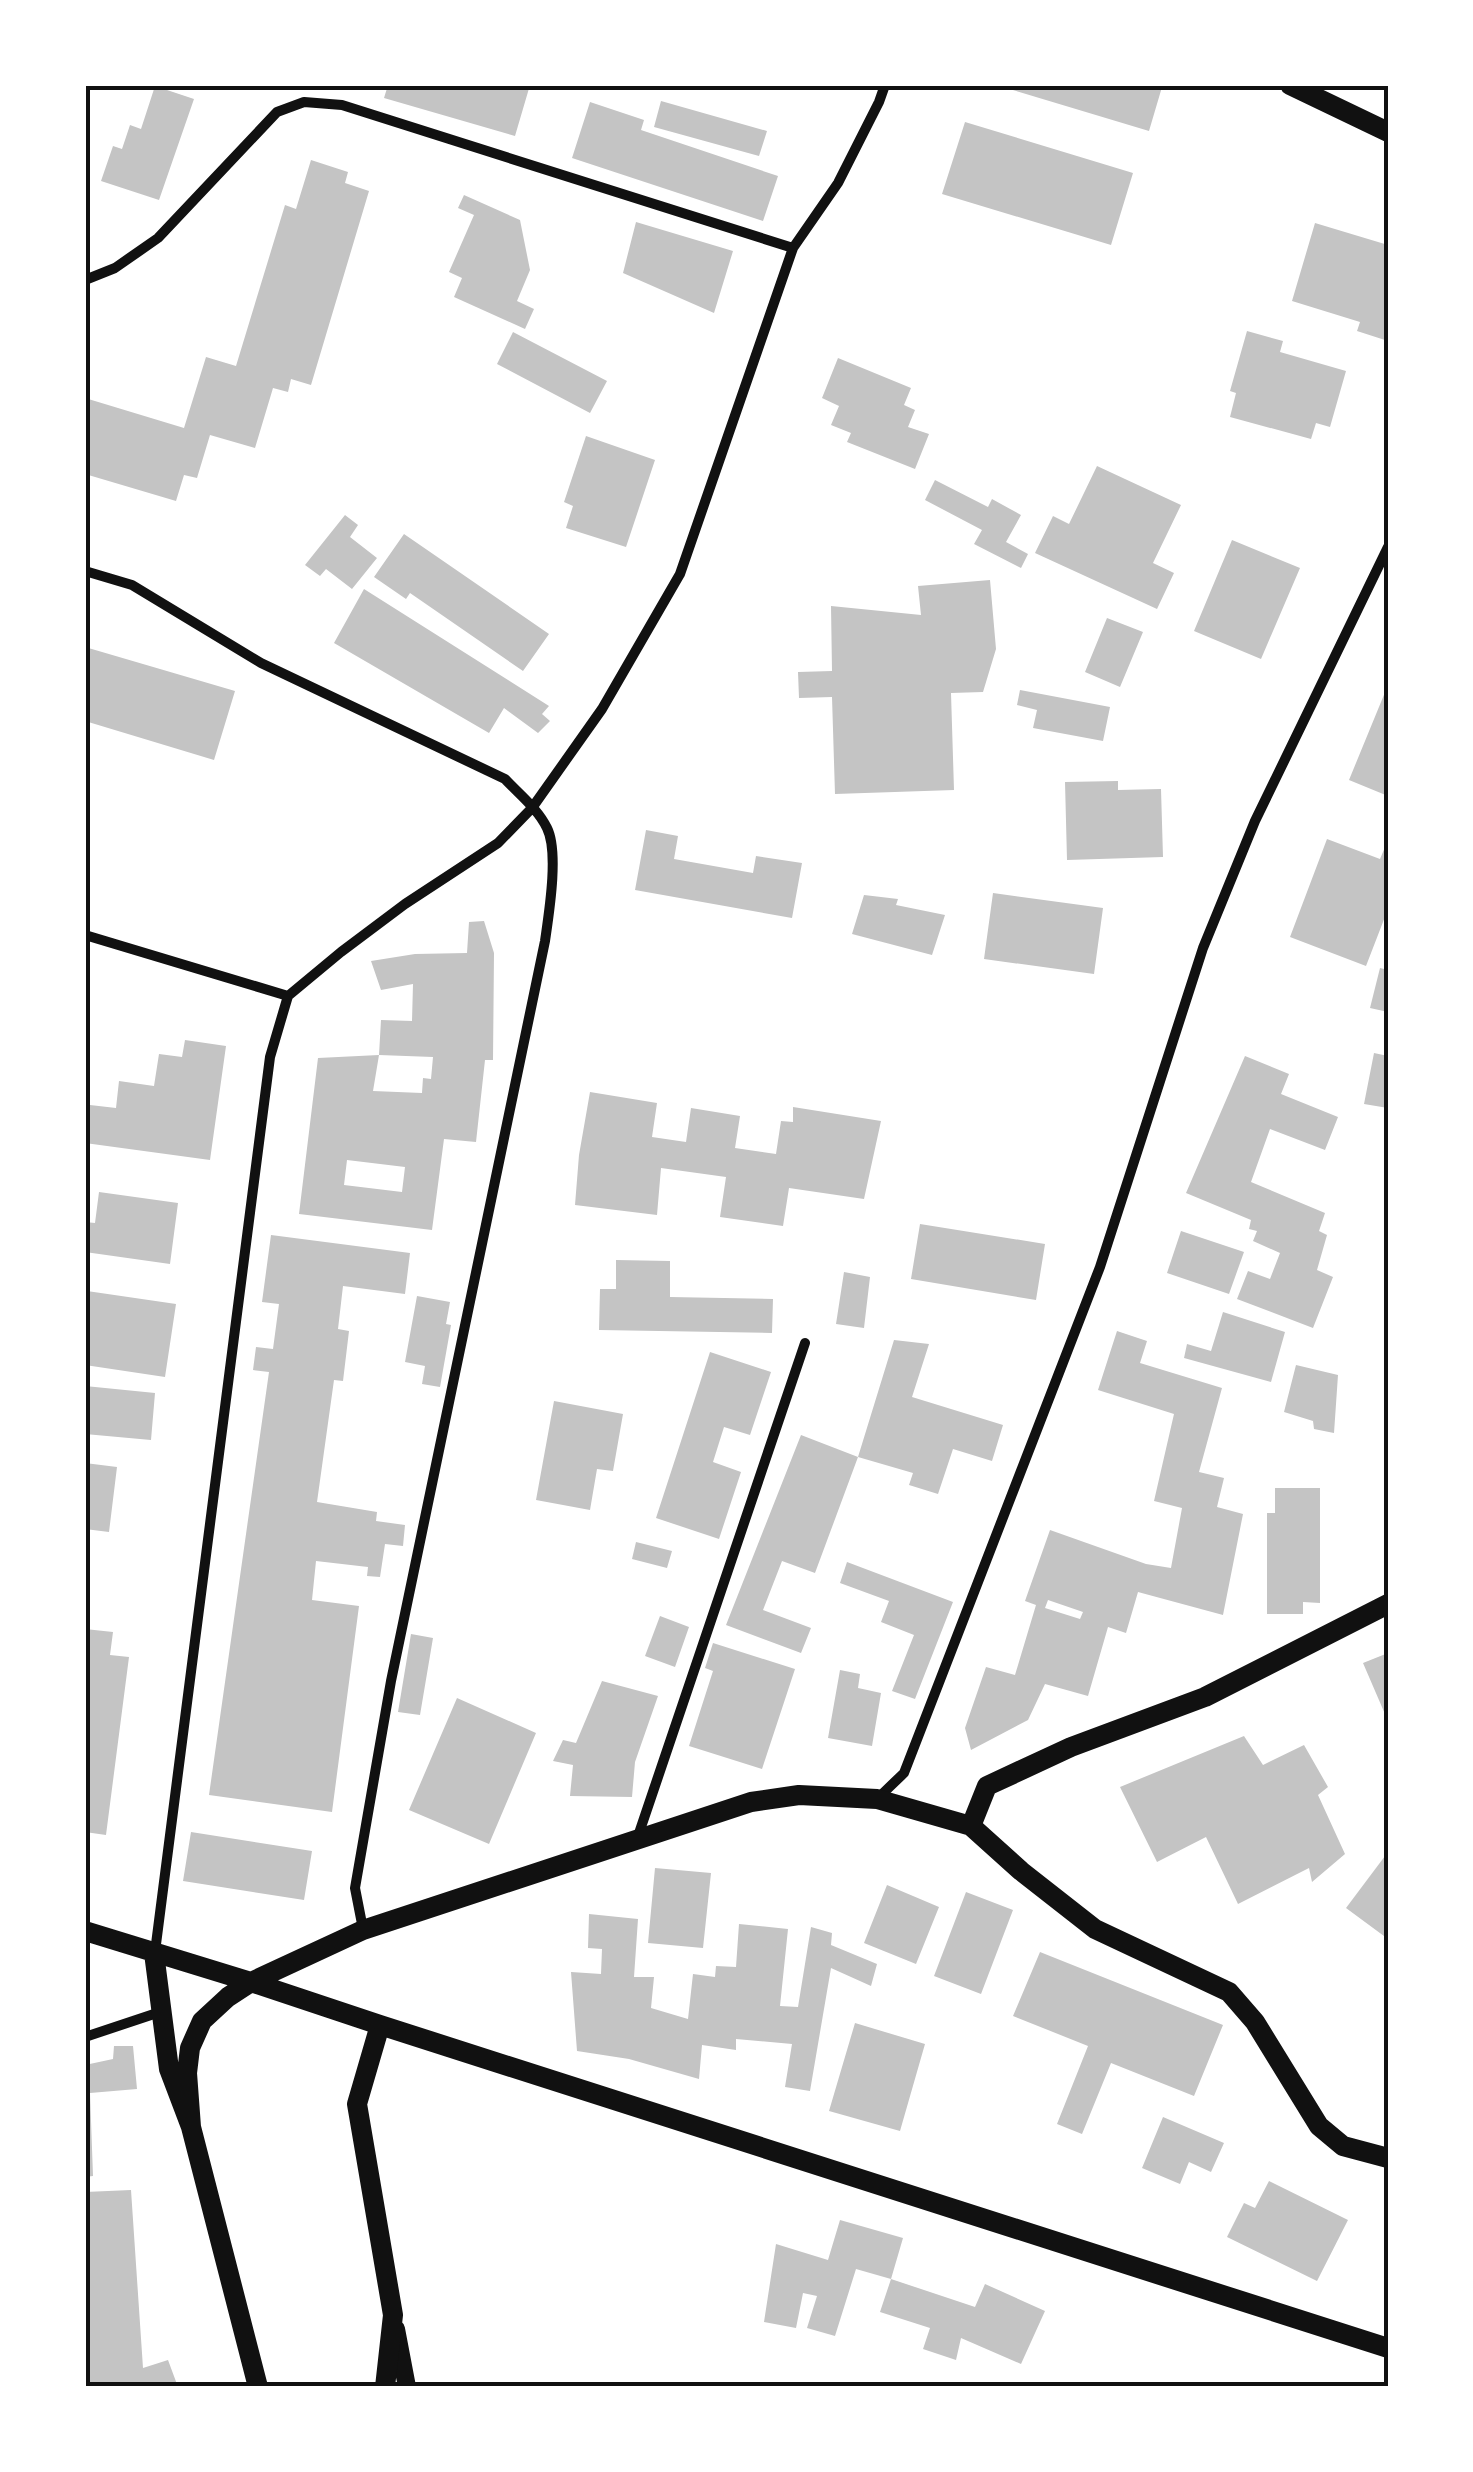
<svg xmlns="http://www.w3.org/2000/svg" width="1473" height="2472" viewBox="0 0 1473 2472" font-family="'Crimson Pro',serif">
	<style>
		.building { fill: #c4c4c4; fill-rule: evenodd }
		.lines { fill: none; stroke-linecap: round; stroke-linejoin: round }
		.minor { stroke: #111; stroke-width: 10 }
		.tertiary { stroke: #111; stroke-width: 18 }
		.secondary { stroke: #111; stroke-width: 20 }
		.neatline { fill: none; stroke: #111; stroke-width: 4 }
	</style>
	<rect width="100%" height="100%" fill="#fff"/>
	<path class="building" d="M388,85H530L515,136L384,98Z
		M996,85H1157L1162,87L1149,131Z
		M155,86L194,99L159,200L101,181L113,146L122,149L130,125L141,129Z
		M661,101L767,131L759,156L654,127Z
		M590,102L644,120L641,130L778,176L763,221L572,158Z
		M965,122L1133,173L1111,245L942,194Z
		M311,160L348,172L345,183L369,191L311,385L291,379L288,392L273,388L255,448L210,435L197,478L184,475L176,501L85,474V398L184,428L206,357L236,366L285,205L296,209Z
		M464,195L520,220L530,270L517,301L534,309L525,329L454,297L462,278L449,272L474,215L458,208Z
		M636,222L733,251L714,313L623,273Z
		M1315,223L1388,245V341L1357,331L1360,322L1292,301Z
		M1247,331L1283,341L1280,352L1346,371L1330,427L1316,423L1311,439L1230,417L1236,393L1230,391Z
		M513,332L607,381L590,413L497,364Z
		M838,358L911,388L904,405L915,410L908,427L929,434L915,469L847,442L851,433L831,425L839,406L822,398Z
		M586,436L655,460L626,547L566,528L573,506L564,502Z
		M1097,466L1181,505L1153,563L1174,573L1157,609L1035,553L1053,516L1069,524Z
		M935,480L988,507L992,499L1021,515L1006,542L1028,554L1021,568L974,544L982,530L925,500Z
		M345,515L358,525L350,537L377,558L352,589L326,569L320,576L305,565Z
		M404,534L549,634L523,671L410,593L406,599L374,577Z
		M1232,540L1300,568L1261,659L1194,631Z
		M990,580L996,649L983,692L951,693L954,790L835,794L832,697L799,698L798,672L832,671L831,606L921,615L918,586Z
		M364,589L549,706L542,714L550,721L538,733L504,708L489,733L334,643Z
		M1107,618L1143,632L1120,687L1085,672Z
		M85,647L235,691L214,760L85,721Z
		M1388,685V796L1349,780Z
		M1020,690L1110,707L1103,741L1033,728L1037,710L1017,705Z
		M1118,781V790L1161,789L1163,857L1067,860L1065,782Z
		M646,830L678,836L674,859L753,873L756,856L802,863L792,918L635,890Z
		M1327,839L1380,859L1388,840V909L1366,966L1290,937Z
		M993,893L1103,908L1094,974L984,959Z
		M864,895L898,899L896,905L945,915L932,955L852,934Z
		M484,921L494,953L493,1060H485L476,1142L444,1139L432,1230L299,1214L318,1058L379,1055L373,1091L422,1093L423,1078L431,1079L433,1057L379,1055L381,1020L412,1021L413,984L381,990L371,961L415,954L467,953L469,922ZM347,1160L405,1167L402,1192L344,1185Z
		M1380,968L1388,970V1012L1370,1008Z
		M185,1040L226,1046L210,1160L85,1143L90,1105L116,1108L119,1081L154,1086L159,1054L182,1057Z
		M1374,1053L1388,1056V1108L1364,1104Z
		M1245,1056L1289,1074L1281,1094L1338,1117L1325,1150L1270,1129L1251,1182L1325,1213L1319,1231L1327,1235L1317,1270L1333,1277L1313,1328L1237,1299L1248,1271L1270,1279L1280,1253L1253,1241L1257,1231L1249,1229L1251,1220L1186,1193Z
		M590,1092L657,1103L652,1137L686,1142L691,1108L740,1116L735,1148L776,1154L781,1121L793,1122V1107L881,1121L864,1199L789,1188L783,1226L720,1217L726,1177L661,1168L657,1215L575,1205L579,1155Z
		M99,1192L178,1203L170,1264L85,1252V1222L95,1223Z
		M920,1224L1045,1244L1036,1300L911,1279Z
		M1181,1231L1244,1252L1229,1294L1167,1273Z
		M271,1235L410,1253L405,1294L343,1286L338,1329L349,1331L343,1381L334,1380L317,1502L377,1512L376,1521L405,1525L403,1546L385,1544L380,1577L367,1576L368,1567L316,1561L312,1600L359,1606L332,1812L209,1795L269,1372L253,1370L256,1347L273,1349L279,1304L262,1302Z
		M616,1260L670,1261V1297L773,1299L772,1333L599,1330L600,1289H616Z
		M844,1272L870,1277L864,1328L836,1324Z
		M87,1291L176,1304L165,1377L85,1365Z
		M417,1296L450,1302L446,1324L451,1325L440,1387L422,1384L425,1366L405,1362Z
		M1223,1312L1285,1332L1271,1382L1184,1358L1187,1344L1211,1351Z
		M1117,1331L1147,1341L1140,1363L1222,1388L1199,1472L1224,1478L1217,1507L1243,1514L1223,1615L1138,1592L1126,1633L1108,1627L1088,1696L1045,1684L1028,1720L971,1750L965,1728L986,1667L1015,1675L1036,1605L1025,1601L1050,1530L1146,1564L1171,1568L1182,1508L1154,1501L1174,1414L1098,1390ZM1048,1600L1083,1612L1080,1619L1045,1608Z
		M894,1340L929,1344L912,1397L1003,1425L992,1461L953,1449L938,1494L909,1485L913,1473L858,1457Z
		M710,1352L771,1372L750,1435L724,1427L713,1462L741,1472L719,1539L656,1518Z
		M1296,1365L1338,1375L1334,1433L1314,1429L1313,1421L1284,1412Z
		M85,1386L155,1393L151,1440L85,1434Z
		M554,1401L623,1414L613,1471L597,1469L590,1510L536,1500Z
		M801,1435L858,1457L815,1573L782,1561L763,1610L811,1628L801,1653L726,1625Z
		M85,1463L117,1467L109,1532L85,1529Z
		M1275,1488H1320V1603L1303,1602V1614H1267V1513H1275Z
		M636,1542L672,1551L667,1568L632,1559Z
		M847,1562L953,1602L915,1699L892,1691L914,1635L881,1622L889,1601L840,1583Z
		M660,1616L689,1627L675,1667L645,1656Z
		M85,1629L113,1632L110,1655L129,1657L106,1835L85,1832Z
		M411,1634L433,1638L420,1715L398,1712Z
		M713,1643L795,1669L762,1769L689,1746L713,1671L705,1668Z
		M1388,1653V1721L1363,1663Z
		M840,1670L860,1674L858,1688L881,1693L872,1746L828,1738Z
		M602,1681L658,1696L635,1762L632,1797L570,1796L573,1765L553,1761L563,1740L576,1743Z
		M457,1698L536,1733L489,1844L409,1810Z
		M1244,1736L1263,1765L1304,1745L1328,1787L1318,1795L1345,1854L1312,1882L1309,1868L1238,1904L1206,1837L1157,1862L1120,1787Z
		M191,1832L312,1851L304,1900L183,1881Z
		M1388,1852V1939L1346,1908Z
		M655,1868L711,1873L703,1948L648,1943Z
		M887,1885L939,1907L916,1964L864,1943Z
		M966,1892L1013,1910L981,1994L934,1976Z
		M589,1914L638,1919L634,1977H654L651,2008L688,2019L693,1974L715,1977L716,1966L736,1967L739,1924L788,1929L780,2006L798,2007L811,1927L832,1933L831,1945L877,1964L871,1986L831,1968L810,2091L785,2087L792,2044L736,2039V2050L702,2045L699,2079L629,2059L577,2051L571,1972L601,1974L602,1949L588,1948Z
		M1040,1952L1223,2025L1194,2096L1111,2063L1082,2134L1057,2124L1088,2046L1013,2016Z
		M855,2023L925,2044L900,2131L829,2111Z
		M114,2046H133L137,2089L90,2093L93,2176L85,2177V2065L113,2059Z
		M1163,2117L1224,2143L1211,2172L1189,2162L1180,2184L1142,2168Z
		M1269,2181L1348,2220L1317,2281L1227,2237L1244,2203L1255,2208Z
		M131,2190L143,2368L168,2360L178,2387H85V2192Z
		M840,2220L903,2238L891,2279L856,2269L835,2336L807,2328L817,2296L803,2293L796,2328L764,2322L776,2244L828,2260Z
		M891,2279L975,2307L985,2284L1045,2311L1021,2364L961,2338L956,2360L923,2349L930,2328L880,2312Z"/>
	<g class="lines">
		<path class="minor" d="M85,280L115,268L158,238L277,112L304,102L342,105L793,248
			M85,571L132,585L261,663L505,779C519,794 538,809 547,828C559,852 549,913 545,941L391,1681L355,1888L363,1929
			M85,935L288,996
			M877,1799L904,1773L1100,1267L1203,948L1255,821L1388,547
			M637,1839L805,1343
			M155,1952L270,1057L288,996L341,952L405,904L498,843L532,808L602,709L680,574L793,248L838,183L879,102L885,85
			M85,2037L160,2012"/>
		<path class="tertiary" d="M396,2329L407,2387"/>
		<path class="secondary" d="M1290,85L1388,132
			M971,1826L987,1786L1071,1747L1205,1697L1388,1604
			M85,1931L251,1982L380,2025L1388,2348
			M154,1953L169,2069L191,2127L258,2387
			M380,2025L357,2104L393,2315L385,2387
			M191,2127L187,2073L190,2048L202,2021L228,1997L251,1982L363,1930L751,1802L799,1795L877,1799L971,1826L1021,1871L1095,1929L1229,1992L1255,2022L1319,2126L1343,2146L1388,2158"/>
	</g>
	<rect width="1473" height="2472" fill="none" stroke="#ffffff" stroke-width="175"/>
	<rect x="88" y="88" width="1298" height="2296" class="neatline"/>
</svg>
